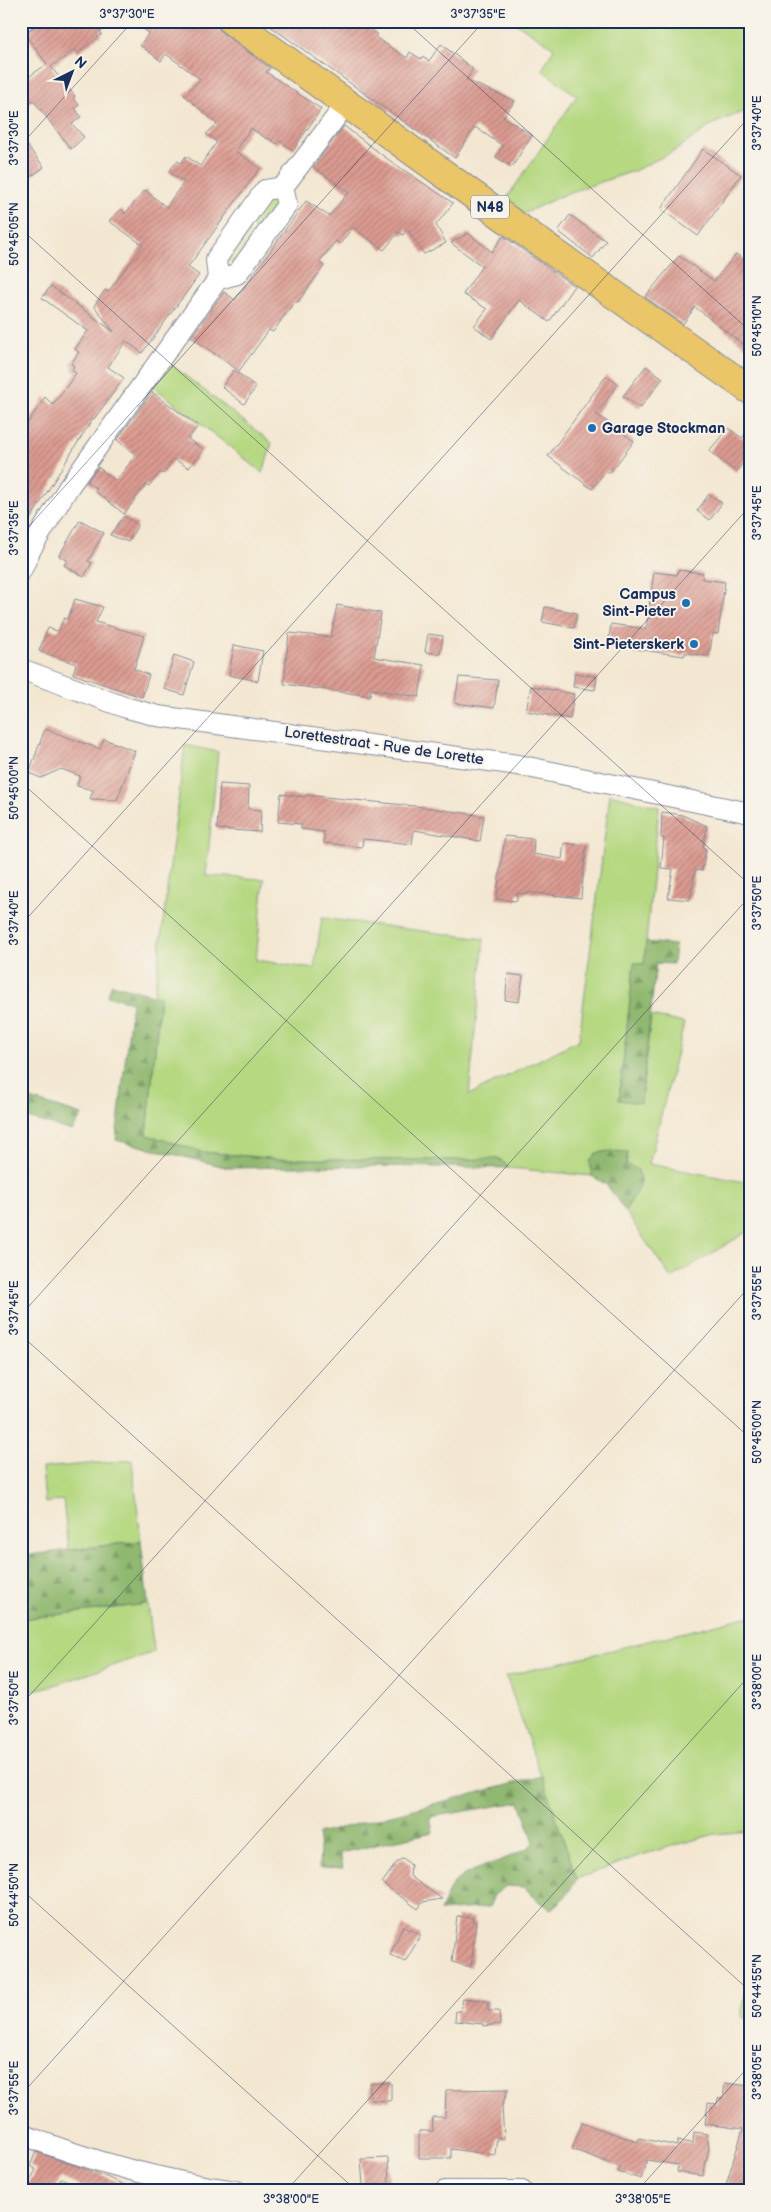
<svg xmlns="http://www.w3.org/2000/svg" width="771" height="2212" viewBox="0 0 771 2212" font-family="'Balsamiq Sans',sans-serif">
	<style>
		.grass { fill: #b5d881; stroke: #688470 }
		.forest { fill: url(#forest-firs); stroke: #567466 }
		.building { fill: url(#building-hatch) }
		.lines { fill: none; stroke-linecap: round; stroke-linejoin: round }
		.minor-casing { stroke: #878b98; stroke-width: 22 }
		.primary-casing { stroke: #878b98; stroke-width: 30 }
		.minor { stroke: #fff; stroke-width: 20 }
		.primary { stroke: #eac669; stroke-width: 28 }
		.ticks { fill: none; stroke: #1b2f5e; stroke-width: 1; stroke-opacity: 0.45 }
		.poi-dot { fill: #1f6fb2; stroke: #f7f3e8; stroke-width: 2 }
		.labels { text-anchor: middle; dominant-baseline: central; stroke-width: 4; stroke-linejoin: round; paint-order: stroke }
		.shield { fill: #f7f3e8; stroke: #5d6a87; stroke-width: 1 }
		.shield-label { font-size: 14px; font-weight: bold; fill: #1b2f5e }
		.poi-label { font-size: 15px; font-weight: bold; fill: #1b2f5e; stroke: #f7f3e8; text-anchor: end }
		.street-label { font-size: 15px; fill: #1b2f5e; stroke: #f7f3e8 }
		.neatline { fill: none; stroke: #1b2f5e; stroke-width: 2 }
		.ticks-label { font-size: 12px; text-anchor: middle; fill: #1b2f5e }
	</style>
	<defs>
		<pattern id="forest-firs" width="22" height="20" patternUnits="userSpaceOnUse" patternTransform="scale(1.25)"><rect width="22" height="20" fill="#90b86f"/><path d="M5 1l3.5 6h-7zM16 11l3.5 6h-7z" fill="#75965e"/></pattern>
		<pattern id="building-hatch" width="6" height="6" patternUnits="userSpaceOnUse" patternTransform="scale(1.25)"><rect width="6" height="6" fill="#dc9b91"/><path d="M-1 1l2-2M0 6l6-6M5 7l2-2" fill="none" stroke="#b27f7a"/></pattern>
	</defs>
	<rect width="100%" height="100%" fill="#f7f3e8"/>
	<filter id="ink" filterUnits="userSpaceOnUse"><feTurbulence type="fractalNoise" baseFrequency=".02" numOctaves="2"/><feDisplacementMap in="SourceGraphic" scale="10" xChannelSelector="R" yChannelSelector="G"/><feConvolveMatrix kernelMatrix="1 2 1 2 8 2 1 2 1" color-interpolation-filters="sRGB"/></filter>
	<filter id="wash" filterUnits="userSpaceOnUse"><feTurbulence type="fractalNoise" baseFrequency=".0096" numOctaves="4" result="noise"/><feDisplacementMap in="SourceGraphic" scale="20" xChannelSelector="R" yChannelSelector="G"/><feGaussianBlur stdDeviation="1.12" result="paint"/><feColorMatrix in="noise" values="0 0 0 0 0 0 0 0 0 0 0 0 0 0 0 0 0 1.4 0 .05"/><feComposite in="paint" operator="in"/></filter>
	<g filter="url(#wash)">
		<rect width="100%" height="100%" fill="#f3e7d1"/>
		<path class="grass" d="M513,21H750V109L713,124L676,150L634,171L565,194L523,214L504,202L577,96L542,70L554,48Z
			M276,198L278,202L259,231L249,224L268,199Z
			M245,230L255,237L236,261L228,262L226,259Z
			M165,360L272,443L263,473L149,383Z
			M185,745L218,752L206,876L264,879L256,960L314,969L322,918L484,939L469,1095L579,1040L610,794L659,807L644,964L634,963L619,1100L641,1102L651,1016L684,1023L649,1164L750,1183V1230L671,1278L625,1211L641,1183L626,1164L628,1152L590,1161L592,1176L510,1168L498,1158L463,1160L279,1159L203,1152L147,1135L160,997L154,995Z
			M132,1460L141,1541L69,1550L63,1500L45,1503L42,1468Z
			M148,1604L154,1652L55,1685L21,1693V1619Z
			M750,1616V1831L715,1834L641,1855L577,1879L506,1676Z
			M750,1971V2018L741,2017Z"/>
		<path class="forest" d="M646,942L675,945L673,964L656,963L641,1103L619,1100L634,963L644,964Z
			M112,984L160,997L147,1135L203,1152L279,1159L463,1160L498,1158L510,1168L367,1166L229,1168L116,1140L132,1002L107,996Z
			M21,1096L82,1115L72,1131L21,1116Z
			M610,1151L628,1152L626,1164L638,1170L641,1183L625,1211L607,1185L592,1176L590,1161L596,1153Z
			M141,1541L148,1604L21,1619V1556Z
			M542,1776L577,1879L565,1897L551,1909L537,1900L524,1887L506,1886L494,1895L489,1907L440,1911C444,1903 449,1886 457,1880C475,1865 521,1858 534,1842L520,1802L430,1817L433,1832L340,1853L343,1868L319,1867L320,1848L318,1834Z"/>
		<g id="blocks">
			<path class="building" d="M37,21H108L100,32L102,34L78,53L75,49L51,67L75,96L73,98L79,105L75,108L81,117L72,124L84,137L71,149L33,100L21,110V82L47,64L24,33L33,28Z
				M133,21H213L223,34L270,68L266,72L321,109L293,150L280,141L277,144L268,138L267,139L251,128L235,151L260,168L188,267L199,275L142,353L126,341L108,367L124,378L94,419L93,418L21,534V433L45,397L53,405L76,373L72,370L74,366L71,364L79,352L75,349L88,331L42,298L51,286L114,332L94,306L105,290L108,292L143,245L109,221L122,209L125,214L145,190L166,207L184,182L169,172L177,161L181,163L186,156L200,166L217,142L206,134L217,124L184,95L200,79L166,54L161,61L140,45L149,33Z
				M263,21H360L377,34L375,37L407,58L410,52L421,59L422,57L429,61L441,44L473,69L466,80L515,101L503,117L532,135L512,167L496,157L503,146L475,127L455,158Z
				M344,126L386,158L453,203L436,225L446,243L424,254L407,229L403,235L399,232L384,250L353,227L340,244L336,241L319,262L324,266L298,302H294L273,332L269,330L239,371L191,337L224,292L235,300L306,201L329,216L349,192L313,167Z
				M21,138L44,167L29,178L21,168Z
				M703,149L741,175L698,236L661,209Z
				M570,215L606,241L593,258L558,231Z
				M468,233L492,252L503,236L574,286L549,322L519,300L491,339L474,326L487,309L463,294L482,266L451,243Z
				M736,254L750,264V350L695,307L683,324L645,297L679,256L714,281Z
				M646,366L663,378L640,408L623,396Z
				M234,370L256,387L244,404L222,387Z
				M606,376L618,384L596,414L634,441L610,473L606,470L592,489L548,456Z
				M152,392L198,426L188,439L203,449L189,468L174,459L163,474L160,472L149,486L146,485L124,514L95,491L97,489L87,482L98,467L116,481L136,455L117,440Z
				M728,428L742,438L750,428V454L736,472L709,451Z
				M709,494L722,503L710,520L697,511Z
				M124,516L138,525L128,542L110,535Z
				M80,520L104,533L88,561L92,563L84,577L64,565L67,560L59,556Z
				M678,570L703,573L702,579L725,582L718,634L713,633L709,656L685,653L684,656L608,645L611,624L646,629L654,572L677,575Z
				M75,599L103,607L96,622L144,636L134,669L149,675L142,697L73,674L76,664L39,651L48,628L57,631L59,630L64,618L68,619Z
				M337,605L381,613L374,657L424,665L419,697L371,689L370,696L284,684L289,633L331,637Z
				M545,607L577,613L574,628L542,622Z
				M428,634L443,636L440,654L425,652Z
				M234,645L263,651L258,681L229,675Z
				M174,655L194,662L184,695L164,689Z
				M575,673L597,677L595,690L573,687Z
				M459,677L498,680L494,708L455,703Z
				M531,686L574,694L570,719L526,711Z
				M45,729L100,749L104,739L135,751L117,800L90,799L93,790L77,786L80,776L61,769L41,778L29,773Z
				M220,784L249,786L248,809L261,810L260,832L217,829Z
				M281,794L305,797L306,795L424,807L484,816L480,841L414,830L412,844L363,839L362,847L324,843V832L301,829V824L278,822Z
				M662,812L682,815L707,826L703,847L706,849L702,871L695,870L690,900L668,898L673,869L661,868L664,838H661Z
				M505,836L534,839L533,854L562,859L564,843L586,846L581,898L525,892V894L517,893V901L496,899Z
				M508,974L523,976L519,1002L505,1000Z
				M403,1858L411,1865L410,1876L442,1899L423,1902L418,1909L382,1883L397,1862Z
				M457,1916L474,1918L473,1921L476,1922L471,1967L452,1962Z
				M403,1926L421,1935L405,1962L390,1955Z
				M463,1998L488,2001V2011H499L500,2024L483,2026V2024L455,2021L456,2011H461Z
				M370,2083H391V2101L370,2100Z
				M725,2083L750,2086V2191H724L743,2129L705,2124L708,2103L717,2104L718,2098H723Z
				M508,2089L502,2106L504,2139L497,2137L495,2155L451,2149V2158H419V2131H433L432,2117H445L446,2090Z
				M582,2123L638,2142L639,2138L677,2146V2141L693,2143L694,2132L707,2134L709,2148L703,2176L677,2172L678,2165L647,2160L641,2179L618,2172L620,2167L572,2149Z
				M36,2152L97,2173L139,2191H90L61,2178L54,2191H24L36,2170L30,2166Z
				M388,2158L389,2184L363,2185L361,2159Z"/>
		</g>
	</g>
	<g filter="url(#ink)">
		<use href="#blocks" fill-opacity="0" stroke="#878b98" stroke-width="1"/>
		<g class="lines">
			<defs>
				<path id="minor" d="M21,22L23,21
					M218,279L216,259L265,190L283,187
					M21,571L31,549L68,488L218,279L237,274L287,205L283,187L346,104
					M21,669L124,707L158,716L518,765L750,813
					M21,2134C90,2161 163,2181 236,2191
					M445,2191H522"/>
				<path id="primary" d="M232,21L501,215L750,390"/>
			</defs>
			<use href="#minor" class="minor-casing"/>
			<use href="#primary" class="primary-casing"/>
			<use href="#minor" class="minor"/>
			<use href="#primary" class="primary"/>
		</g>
	</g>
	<path class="ticks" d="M405,21L750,331M21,145L133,21M21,229L750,885M21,535L484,21M21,782L750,1438M21,925L750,116M21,1315L750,506M21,1335L750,1991M21,1705L750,896M21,1889L357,2191M21,2095L750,1286M286,2191L750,1675M637,2191L750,2065"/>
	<g class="poi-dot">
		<circle cx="592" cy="428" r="5"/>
		<circle cx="686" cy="603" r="5"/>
		<circle cx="694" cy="644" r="5"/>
	</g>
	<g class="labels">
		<rect class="shield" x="471" y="195.5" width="38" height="23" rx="4"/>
		<g class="shield-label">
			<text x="490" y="207">N48</text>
		</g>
		<g class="poi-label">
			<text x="602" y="428" text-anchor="start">Garage Stockman</text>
			<text x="676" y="594">Campus<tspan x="676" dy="17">Sint-Pieter</tspan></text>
			<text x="684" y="644">Sint-Pieterskerk</text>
		</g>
		<g class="street-label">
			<text transform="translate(384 746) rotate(8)">Lorettestraat - Rue de Lorette</text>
		</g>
	</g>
	<rect width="771" height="2212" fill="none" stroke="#f7f3e8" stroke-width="55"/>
	<g transform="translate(72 72) rotate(42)" stroke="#f7f3e8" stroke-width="4" paint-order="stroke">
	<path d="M0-4L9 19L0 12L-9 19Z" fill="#1b2f5e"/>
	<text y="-8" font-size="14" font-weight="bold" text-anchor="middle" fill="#1b2f5e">N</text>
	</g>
	<rect x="28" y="28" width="716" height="2156" class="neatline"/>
	<g class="ticks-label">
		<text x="127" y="18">3°37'30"E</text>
		<text x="478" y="18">3°37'35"E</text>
		<text transform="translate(757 123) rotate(-90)" y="4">3°37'40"E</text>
		<text transform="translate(14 138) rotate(-90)" y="4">3°37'30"E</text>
		<text transform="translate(14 234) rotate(-90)" y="4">50°45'05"N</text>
		<text transform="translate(757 326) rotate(-90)" y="4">50°45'10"N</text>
		<text transform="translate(757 513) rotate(-90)" y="4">3°37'45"E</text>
		<text transform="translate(14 528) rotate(-90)" y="4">3°37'35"E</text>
		<text transform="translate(14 788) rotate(-90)" y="4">50°45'00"N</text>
		<text transform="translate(757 903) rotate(-90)" y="4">3°37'50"E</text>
		<text transform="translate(14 918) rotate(-90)" y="4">3°37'40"E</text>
		<text transform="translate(757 1293) rotate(-90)" y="4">3°37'55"E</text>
		<text transform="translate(14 1308) rotate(-90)" y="4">3°37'45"E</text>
		<text transform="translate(757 1432) rotate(-90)" y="4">50°45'00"N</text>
		<text transform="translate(757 1682) rotate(-90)" y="4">3°38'00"E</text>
		<text transform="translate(14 1698) rotate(-90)" y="4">3°37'50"E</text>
		<text transform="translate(14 1895) rotate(-90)" y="4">50°44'50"N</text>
		<text transform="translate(757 1986) rotate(-90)" y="4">50°44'55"N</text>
		<text transform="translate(757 2072) rotate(-90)" y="4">3°38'05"E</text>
		<text transform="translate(14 2088) rotate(-90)" y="4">3°37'55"E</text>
		<text x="291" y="2203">3°38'00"E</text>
		<text x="643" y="2203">3°38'05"E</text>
	</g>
</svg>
